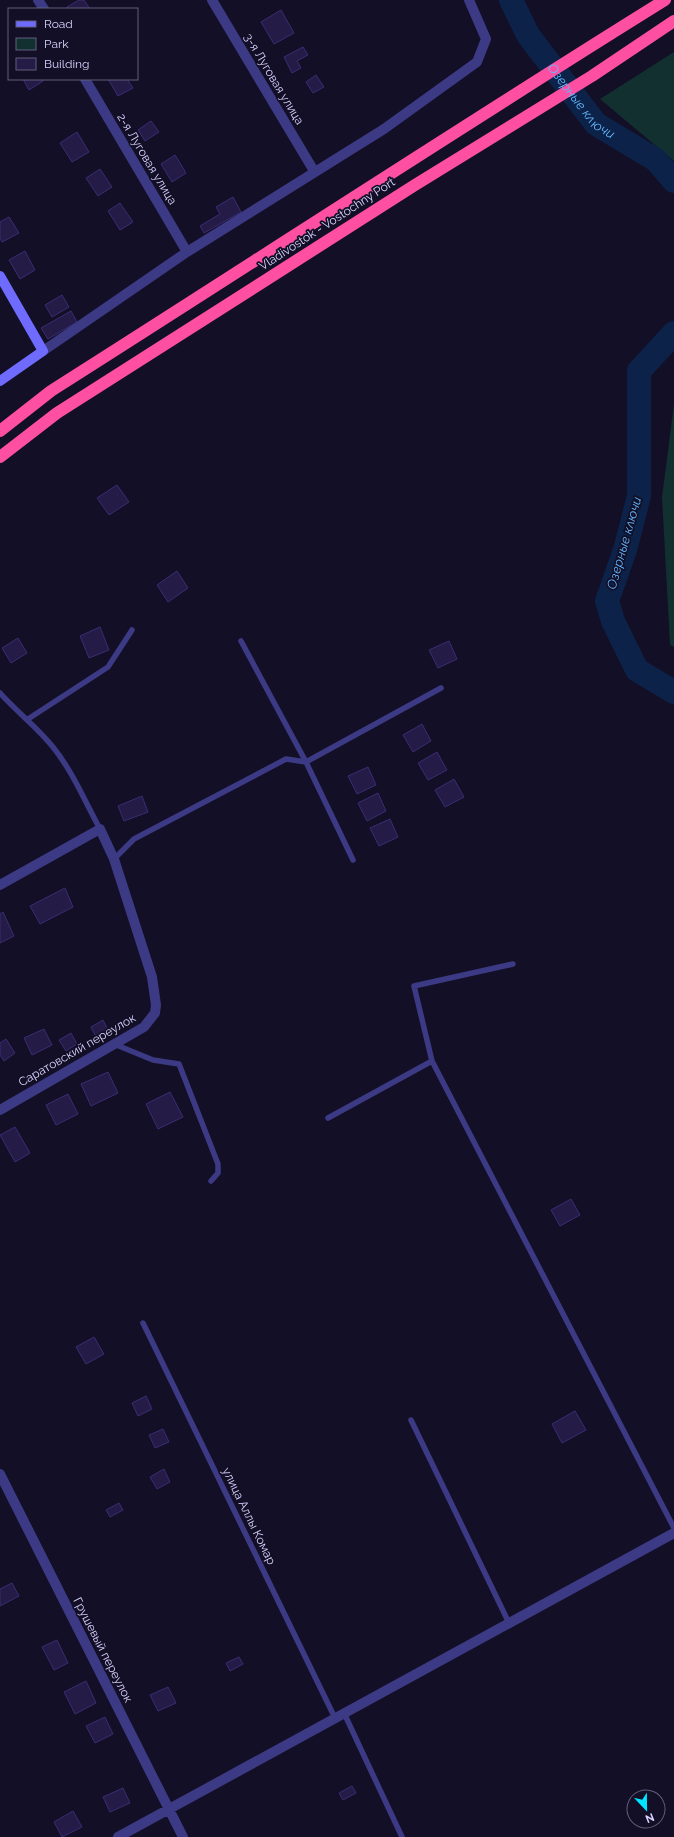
<svg xmlns="http://www.w3.org/2000/svg" width="674" height="1837" viewBox="0 0 674 1837" font-family="Raleway,sans-serif">
	<style>
		.green { fill: #12302f }
		.lines { fill: none; stroke-linecap: round; stroke-linejoin: round }
		.river { stroke: #0c2248; stroke-width: 24 }
		.building { fill: #241b47; stroke: #3b2d73 }
		.lane { stroke: #3d3a85; stroke-width: 5.5 }
		.street { stroke: #3d3a85; stroke-width: 10 }
		.secondary { stroke: #6f6bff; stroke-width: 10 }
		.highway { stroke: #ff4fa3; stroke-width: 12 }
		.labels { text-anchor: middle; dominant-baseline: central; stroke-width: 3.5; stroke-linejoin: round; paint-order: stroke }
		.street-label { font-size: 12px; fill: #d9d4ff; stroke: #130f26 }
		.water-label { font-size: 13px; font-style: italic; fill: #62b6ff; stroke: #130f26 }
	</style>
	<rect width="100%" height="100%" fill="#130f26"/>
	<path class="green" d="M674,52V161L600,99Z
		M674,404V647L670,645L662,497Z"/>
	<g class="lines">
		<g class="river">
			<path id="s1" d="M511,0L528,35L596,124L656,160L674,181"/>
			<path d="M674,333L639,371V496L625,550L607,601L613,621L637,670L674,692"/>
		</g>
	</g>
	<path class="building" d="M79,0H84L90,9H68L67,7Z
		M281,10L294,33L274,44L261,22Z
		M303,47L308,55L297,61L301,68L292,73L284,57Z
		M316,75L324,87L313,93L306,82Z
		M23,79H42L43,81L29,90Z
		M108,79H127L133,88L118,96Z
		M151,121L159,132L145,141L138,130Z
		M77,132L89,152L72,162L60,143Z
		M175,155L186,173L172,182L161,164Z
		M100,169L112,187L98,196L86,178Z
		M233,197L241,212L204,233L200,226L220,214L216,207Z
		M120,203L133,222L120,230L108,211Z
		M9,217L19,233L2,242L0,238V222Z
		M25,251L35,270L20,279L9,260Z
		M62,295L69,307L52,317L45,305Z
		M71,311L77,322L48,339L41,328Z
		M117,485L129,502L109,515L97,498Z
		M177,571L188,588L168,602L157,585Z
		M100,627L109,650L89,658L80,636Z
		M18,638L27,653L11,663L2,648Z
		M449,641L457,659L438,668L429,650Z
		M422,724L431,741L413,752L403,735Z
		M437,752L447,770L428,780L418,763Z
		M368,767L376,785L357,794L348,776Z
		M454,779L464,797L445,807L435,790Z
		M378,793L386,811L367,821L358,803Z
		M142,796L148,812L124,821L118,806Z
		M390,819L398,837L379,846L370,828Z
		M65,888L73,907L40,924L30,906Z
		M3,912L14,936L0,943V914Z
		M103,1020L108,1030L96,1037L91,1027Z
		M44,1029L52,1045L32,1055L24,1038Z
		M71,1033L77,1044L66,1051L59,1040Z
		M6,1039L15,1053L4,1061L0,1055V1043Z
		M108,1072L118,1093L91,1106L81,1084Z
		M170,1092L183,1117L158,1129L146,1104Z
		M68,1094L78,1114L56,1125L46,1105Z
		M15,1127L30,1153L15,1162L0,1135Z
		M571,1199L580,1215L560,1226L551,1210Z
		M94,1337L104,1354L86,1364L76,1347Z
		M146,1396L152,1409L138,1416L132,1403Z
		M575,1411L586,1430L562,1443L552,1424Z
		M163,1429L169,1442L155,1448L149,1435Z
		M164,1469L170,1482L157,1489L150,1477Z
		M119,1503L123,1510L110,1517L106,1510Z
		M12,1583L19,1596L0,1606V1589Z
		M57,1640L68,1663L54,1670L42,1647Z
		M239,1657L243,1664L230,1671L226,1663Z
		M86,1681L96,1703L75,1714L64,1692Z
		M168,1687L176,1703L158,1711L150,1695Z
		M105,1717L113,1734L95,1743L86,1726Z
		M352,1786L356,1793L343,1800L339,1793Z
		M123,1788L130,1803L110,1812L103,1797Z
		M73,1811L82,1827L62,1837L54,1822Z"/>
	<g class="lines">
		<path class="lane" d="M241,641L306,762L353,860
			M0,693C17,712 37,727 53,747C73,772 85,802 100,829
			M28,719L108,667L132,630
			M114,859L134,839L286,759L306,762L441,688
			M114,1044L153,1060L179,1064L218,1164V1173L211,1181
			M432,1061L674,1528
			M328,1118L432,1061L414,986L513,964
			M143,1323L335,1718
			M411,1420L509,1623
			M344,1713L402,1837"/>
		<path class="street" d="M38,0L44,9
			M212,0L314,171
			M85,79L187,252
			M43,351L187,252L384,129L477,62L486,39L469,0
			M0,885L100,829L114,859L152,977L156,1005L155,1013L144,1027L0,1110
			M0,1474L183,1837
			M118,1837L674,1533"/>
		<path class="secondary" d="M0,276L43,351L0,381"/>
		<path class="highway" d="M0,431L51,391C256,261 459,128 665,0
			M0,457L57,413L415,185L592,76L674,21"/>
	</g>
	<g class="labels">
		<g class="street-label">
			<text transform="translate(274 79) rotate(59)">3-я Луговая улица</text>
			<text transform="translate(147 159) rotate(59)">2-я Луговая улица</text>
			<text transform="translate(327 224) rotate(-33)">Vladivostok - Vostochny Port</text>
			<text transform="translate(77 1050) rotate(-30)">Саратовский переулок</text>
			<text transform="translate(249 1516) rotate(64)">улица Аллы Комар</text>
			<text transform="translate(103 1650) rotate(63)">Грушевый переулок</text>
		</g>
		<g class="water-label">
			<text stroke="none"><textPath href="#s1" startOffset="124">Озерные ключи</textPath></text>
			<text transform="translate(624 543) rotate(-74)">Озерные ключи</text>
		</g>
	</g>
	<rect x="8" y="8" width="130" height="72" fill="#130f26" stroke="#625e7d"/>
	<rect x="16" y="21" width="20" height="6" fill="#6f6bff" stroke="#625e7d"/>
	<text x="44" y="28" font-size="12" fill="#d9d4ff">Road</text>
	<rect x="16" y="38" width="20" height="12" fill="#12302f" stroke="#625e7d"/>
	<text x="44" y="48" font-size="12" fill="#d9d4ff">Park</text>
	<rect x="16" y="58" width="20" height="12" fill="#241b47" stroke="#625e7d"/>
	<text x="44" y="68" font-size="12" fill="#d9d4ff">Building</text>
	<g transform="translate(646 1809) rotate(158)"><circle r="19" fill="#130f26" stroke="#625e7d"/>
	<path d="M0-3L7 15L0 10L-7 15Z" fill="#00e5ff"/>
	<text y="-6" font-size="11" font-weight="bold" text-anchor="middle" fill="#d9d4ff">N</text>
	</g>
</svg>
